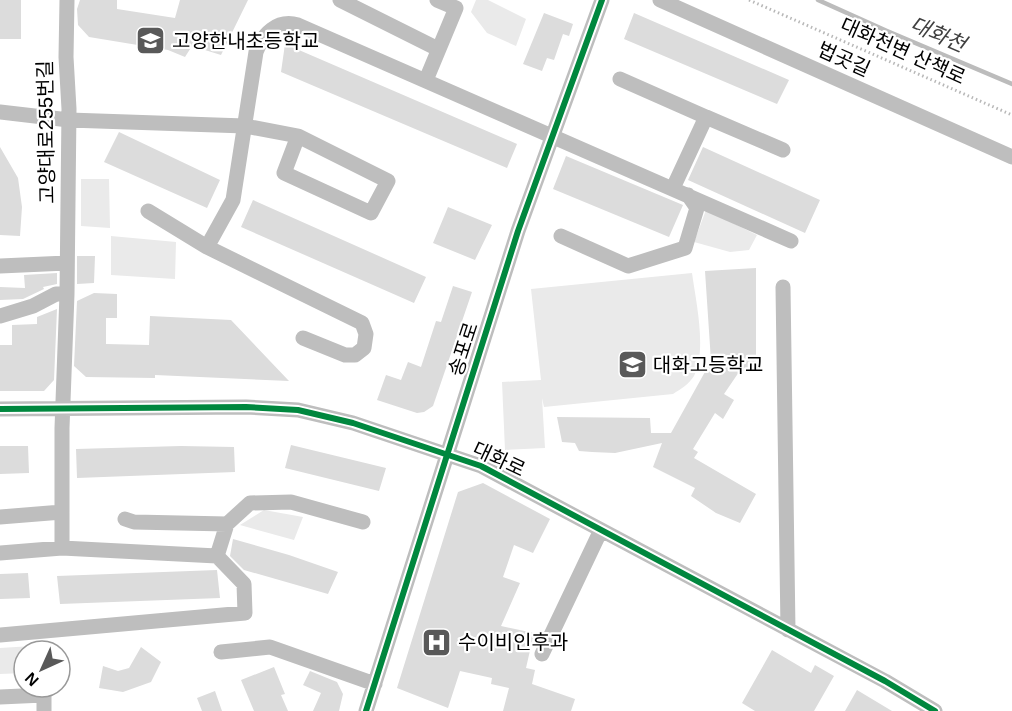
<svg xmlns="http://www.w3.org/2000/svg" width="1012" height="711" viewBox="0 0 1012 711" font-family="Arial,'Noto Sans KR',sans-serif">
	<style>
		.green { fill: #eaeaea }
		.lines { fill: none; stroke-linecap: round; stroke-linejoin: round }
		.stream { stroke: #bcbcbc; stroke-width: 4.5 }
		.building { fill: #dcdcdc }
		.path { stroke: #b8b8b8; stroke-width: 3; stroke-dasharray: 1.5 3; stroke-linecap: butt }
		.minor { stroke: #bebebe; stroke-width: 15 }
		.cycleway-casing { stroke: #fff; stroke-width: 10 }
		.cycleway { stroke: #00873e; stroke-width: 6 }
		.labels { text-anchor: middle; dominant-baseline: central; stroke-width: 4.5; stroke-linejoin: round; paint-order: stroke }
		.poi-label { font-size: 20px; fill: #000; stroke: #fff; text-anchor: start }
		.street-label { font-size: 20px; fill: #000; stroke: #fff }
		.water-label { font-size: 21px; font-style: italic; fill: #404040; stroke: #fff }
	</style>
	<rect width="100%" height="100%" fill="#fff"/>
	<path class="green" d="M476,0H488L526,19L516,46L487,33L471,12Z
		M81,179H109L110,228L81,226Z
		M706,210L757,235L749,250L730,252L694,242Z
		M111,236L176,242L175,279L111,275Z
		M692,273C696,302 707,350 694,376C689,384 681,389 673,394L544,407L542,398L545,448L505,450L502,382L541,380L531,289Z
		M264,510L303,517L294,540L240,525Z
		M32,646V651H24V673L0,674V648Z"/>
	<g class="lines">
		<path class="stream" d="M818,0L887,31L1012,84"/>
	</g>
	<path class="building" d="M0,0H21V39H0Z
		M80,0H117V9L175,18L180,0H248L221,55L192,46L185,57L168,50L89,37L78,25L77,9Z
		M544,13L573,24L569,36L563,34L554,60L547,58L542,71L523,64Z
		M634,13L789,80L777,104L624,39Z
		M285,44L517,144L507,168L281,72Z
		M119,132L220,180L207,208L104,162Z
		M0,147L18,178L22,207L20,236L0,235Z
		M703,147L820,200L805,233L688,180Z
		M566,156L683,205L669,237L553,189Z
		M253,200L426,277L414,303L241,227Z
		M448,207L492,225L475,260L433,243Z
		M77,256H95L94,283L77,284Z
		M756,268V369L739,372L724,394L734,400L723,419L715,413L693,449L698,452L694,458L756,494L740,523L716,513L691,496L695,488L653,467L662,443L615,453L592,452L579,451L575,443L562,442L557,417L650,418L651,433H671L711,361L705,271Z
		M57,273V284L43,287L44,289L23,299L0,300V287L25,288L24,275Z
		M453,286L472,292L433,406L424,412L417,413L377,400L386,375L401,380L408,362L421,367L436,321L441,322Z
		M94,293L117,294V318H106V344L149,345L150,316L231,320L289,381L155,375V378L86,377L74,366L77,301Z
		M57,309L54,380L44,391H0V345H12V325L37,324V317Z
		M291,445L386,468L379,491L285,468Z
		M0,446H28L29,473L0,474Z
		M181,446L234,447L235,472L77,478L76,449Z
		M483,483L550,519L533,553L514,545L503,577L520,583L501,626L534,633L526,668L535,670L532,684L575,699L571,711H503L509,688L491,684L492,678L460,671L448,708L397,688L458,492Z
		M233,539L289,555L338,572L328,594L244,570L230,556Z
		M217,570L220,598L60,604L57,576Z
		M28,573L30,598L0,599V574Z
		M141,647L161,662L151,682L123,692L99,688L103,666L118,671L129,668Z
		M772,650L811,673L815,665L834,676L814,711H755L742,703Z
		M274,667L285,694L281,695L288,711H254L241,680Z
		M310,671L337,682L343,694L339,711H313L321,693L303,685Z
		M857,690L892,711H845Z
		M215,691L222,711H202L197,698Z"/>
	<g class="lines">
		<path class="path" d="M749,0L1012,115"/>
		<path class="minor" d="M340,0L438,49
			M660,0L1012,157
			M620,79L706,117L673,188
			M426,80L456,8L437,0
			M0,112L69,120L245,126L298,136L388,181L371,213L284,173L298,136
			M706,117L783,150
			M148,211L207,247L362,323L366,334L364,348L355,355H345L303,338
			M561,236L628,266L685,248L697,208L688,195
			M207,247L233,200L256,52C263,34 277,19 298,25L791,241
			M0,266L67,263
			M783,287L788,630
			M0,316L33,306L56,294H67
			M0,409L246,407L298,410L353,423L481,466L885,681L935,711
			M0,517L62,512
			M125,519L134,522L227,524
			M62,548V428L67,294L69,109L66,57L67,0
			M0,553L62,548L217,556
			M0,635L245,613L244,584L217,556L227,524L250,503L291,502L363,522
			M221,652L270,647L375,684
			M542,654L601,530
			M0,697L44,695V711
			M366,711L518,231L602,0"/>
		<defs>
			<path id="cycleway" d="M0,409L246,407L298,410L353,423L481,466L885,681L935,711
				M366,711L518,231L602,0"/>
		</defs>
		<use href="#cycleway" class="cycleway-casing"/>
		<use href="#cycleway" class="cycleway"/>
	</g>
	<defs>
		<symbol id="school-square" viewBox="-11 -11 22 22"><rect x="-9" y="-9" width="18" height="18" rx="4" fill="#595959" stroke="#fff"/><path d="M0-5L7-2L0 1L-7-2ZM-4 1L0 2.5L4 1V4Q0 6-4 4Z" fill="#fff"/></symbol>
		<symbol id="hospital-square" viewBox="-11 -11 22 22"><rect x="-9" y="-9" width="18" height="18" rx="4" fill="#595959" stroke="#fff"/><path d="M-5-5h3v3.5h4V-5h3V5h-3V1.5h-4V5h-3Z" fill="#fff"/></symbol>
	</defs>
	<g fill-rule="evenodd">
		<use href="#school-square" x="134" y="24" width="33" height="33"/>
		<use href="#school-square" x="616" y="348" width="33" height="33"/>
		<use href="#hospital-square" x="420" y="626" width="33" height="33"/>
	</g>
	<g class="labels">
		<g class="poi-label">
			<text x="172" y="41">고양한내초등학교</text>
			<text x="653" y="365">대화고등학교</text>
			<text x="458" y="642">수이비인후과</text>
		</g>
		<g class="street-label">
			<text transform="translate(903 51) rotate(24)">대화천변 산책로</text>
			<text transform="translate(844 59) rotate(24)">법곳길</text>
			<text transform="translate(46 132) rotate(-91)">고양대로255번길</text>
			<text transform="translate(463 349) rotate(-72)">송포로</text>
			<text transform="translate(499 459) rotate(25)">대화로</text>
		</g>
		<g class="water-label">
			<text transform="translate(938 34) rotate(23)">대화천</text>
		</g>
	</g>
	<g transform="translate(42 669) rotate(225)"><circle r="28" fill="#ffffff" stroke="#999999" stroke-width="1.5"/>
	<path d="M0-4.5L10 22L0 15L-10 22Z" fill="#595959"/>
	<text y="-9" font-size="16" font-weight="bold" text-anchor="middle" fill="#000000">N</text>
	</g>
</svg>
